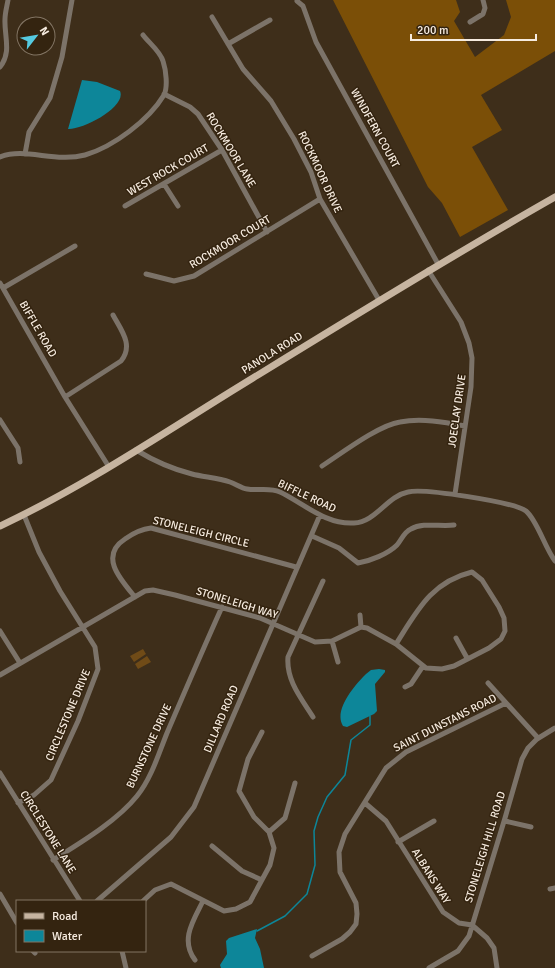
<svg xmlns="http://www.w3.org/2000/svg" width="555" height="968" viewBox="0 0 555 968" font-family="Signika,sans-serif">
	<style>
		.green { fill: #704b17 }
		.forest { fill: #7b4f07 }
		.water { fill: #0d8699 }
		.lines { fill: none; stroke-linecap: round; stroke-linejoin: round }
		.stream { stroke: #0d8699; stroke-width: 1.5 }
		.minor { stroke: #7c7369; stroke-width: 5 }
		.major { stroke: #c6b4a0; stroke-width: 7 }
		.labels { text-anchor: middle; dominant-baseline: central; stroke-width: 3; stroke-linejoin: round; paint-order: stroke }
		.street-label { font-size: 11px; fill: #f6ebdf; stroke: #342410 }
	</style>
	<rect width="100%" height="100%" fill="#3e2e1a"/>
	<path class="green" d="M143,649L146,654L134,662L130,656Z
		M147,656L151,662L138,669L135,664Z"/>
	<path class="forest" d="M333,0H456L460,12L454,21L475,57L504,35L511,17L506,0H555V51L481,95L502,130L472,147L508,210L460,237L442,203L428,187Z"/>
	<path class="water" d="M82,80L97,82L120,91C127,107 83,130 68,129Z
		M379,669L385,670V672L375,684L377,711L374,714L347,727L343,726C333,710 355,685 366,674L371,670Z
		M257,929L255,938L260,949L264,968H221L220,965L227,954L226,941L229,938Z"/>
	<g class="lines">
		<path class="stream" d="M257,931L285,916L307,894L315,865L314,831L318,817L327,797L345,775L351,740L370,725V716"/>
		<path class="minor" d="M297,1L303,6L316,42L438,264
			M212,17L243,69L271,101L294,139L311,172L320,199L379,300
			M470,22L483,14L485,8L483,0
			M228,44L270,20
			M0,67C12,52 4,36 5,19C5,13 7,6 8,0
			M164,94L190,107L198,114L222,150L267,232
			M25,154L29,132L50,98L62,57L72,0
			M0,157C25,147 55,163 85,155C113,147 149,120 164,95C168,87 166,70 163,61C160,51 149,43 143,35
			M164,184L178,206
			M125,206L222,150
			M428,270L461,322L469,343L472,358L471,387L455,494
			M146,274L174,281L194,276L320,199
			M0,283L65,397L109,467
			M3,288L75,246
			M65,397L121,361C134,345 121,330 113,315
			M0,420L18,448L20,462
			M136,450C154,461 172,469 192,474C204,477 218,478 230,482C236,484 241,488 247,489C258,491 269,487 280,492C303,503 326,525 354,523C376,522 387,496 408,492C423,488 514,502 526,511C537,520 545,548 555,561
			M322,466C342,453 379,425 400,422C421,418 444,422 465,426
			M312,536L339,548L358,563C370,561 388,554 397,545C402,539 404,532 411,529C423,522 441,527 454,525
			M135,597C120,579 99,556 125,539C132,534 142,529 151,528L296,567
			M360,615L361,627
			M0,631L20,663
			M456,638L467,658
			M332,641L338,662
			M0,675L145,591L153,590L175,595L260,618L315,642L332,641L361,627L367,628L396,644L426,668L442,669L454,666L489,648L501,639L505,631L504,618L499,607L482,580L472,572C431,582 417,611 396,644
			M488,683L538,738
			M405,687L411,684L423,666
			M313,717C301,698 286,680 288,657L323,581
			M0,773L80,901
			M18,803L34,795L51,780L78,721L98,669L95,647L60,591L39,552L24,515
			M365,803L386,821L443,912L459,923L472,925L487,938L494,948L497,968
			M505,821L531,827
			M269,832L285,818L295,783
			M398,842L434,821
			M212,846L242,871L262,880
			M53,860C80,843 117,821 137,796C151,779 159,753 167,733C185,691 203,649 222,607
			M550,889L555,888
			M0,894L17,923
			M97,901L171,837L194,807L320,515
			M143,901L155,890L171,884L224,911L236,909L250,902L270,865L274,848L269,832L254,817L239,791L248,759L262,732
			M33,951L35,953
			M122,951L126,968
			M312,956L342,939L350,932L356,924L357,914L356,903L340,872L339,852L345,834L386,768L406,752L506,703
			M195,960C180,940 193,921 203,901
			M429,968L458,951L469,936L505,818L522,759L528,748L537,739L555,728"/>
		<path class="major" d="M0,526C79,489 153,440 227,394C336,327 444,260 555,197"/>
	</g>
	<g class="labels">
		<g class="street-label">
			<text transform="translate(375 128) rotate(61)">WINDFERN COURT</text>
			<text transform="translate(231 150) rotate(59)">ROCKMOOR LANE</text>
			<text transform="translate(168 170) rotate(-30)">WEST ROCK COURT</text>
			<text transform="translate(320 172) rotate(65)">ROCKMOOR DRIVE</text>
			<text transform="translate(230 242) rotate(-31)">ROCKMOOR COURT</text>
			<text transform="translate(38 329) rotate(60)">BIFFLE ROAD</text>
			<text transform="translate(272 353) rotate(-32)">PANOLA ROAD</text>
			<text transform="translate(457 411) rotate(-82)">JOECLAY DRIVE</text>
			<text transform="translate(307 496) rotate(25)">BIFFLE ROAD</text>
			<text transform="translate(201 532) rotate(14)">STONELEIGH CIRCLE</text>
			<text transform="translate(237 603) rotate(17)">STONELEIGH WAY</text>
			<text transform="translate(68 715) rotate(-67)">CIRCLESTONE DRIVE</text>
			<text transform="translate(221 719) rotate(-67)">DILLARD ROAD</text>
			<text transform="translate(445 723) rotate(-27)">SAINT DUNSTANS ROAD</text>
			<text transform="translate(149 746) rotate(-65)">BURNSTONE DRIVE</text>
			<text transform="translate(48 832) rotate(58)">CIRCLESTONE LANE</text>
			<text transform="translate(485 847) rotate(-73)">STONELEIGH HILL ROAD</text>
			<text transform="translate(431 876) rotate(58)">ALBANS WAY</text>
		</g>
	</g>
	<rect x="16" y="900" width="130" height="52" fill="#342410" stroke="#827463"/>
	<rect x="24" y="913" width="20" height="6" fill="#c6b4a0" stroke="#827463"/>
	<text x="52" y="920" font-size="12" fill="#f6ebdf">Road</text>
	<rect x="24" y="930" width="20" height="12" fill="#0d8699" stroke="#827463"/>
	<text x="52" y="940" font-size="12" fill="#f6ebdf">Water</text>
	<g transform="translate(36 36) rotate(59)"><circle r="19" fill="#342410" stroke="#827463"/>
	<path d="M0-3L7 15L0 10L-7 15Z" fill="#55cae0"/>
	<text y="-6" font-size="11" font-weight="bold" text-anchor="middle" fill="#f6ebdf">N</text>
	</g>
	<path d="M411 34v6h125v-6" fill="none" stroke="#f6ebdf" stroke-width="2"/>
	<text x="417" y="34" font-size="12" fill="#f6ebdf" stroke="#342410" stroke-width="3" paint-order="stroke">200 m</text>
</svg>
